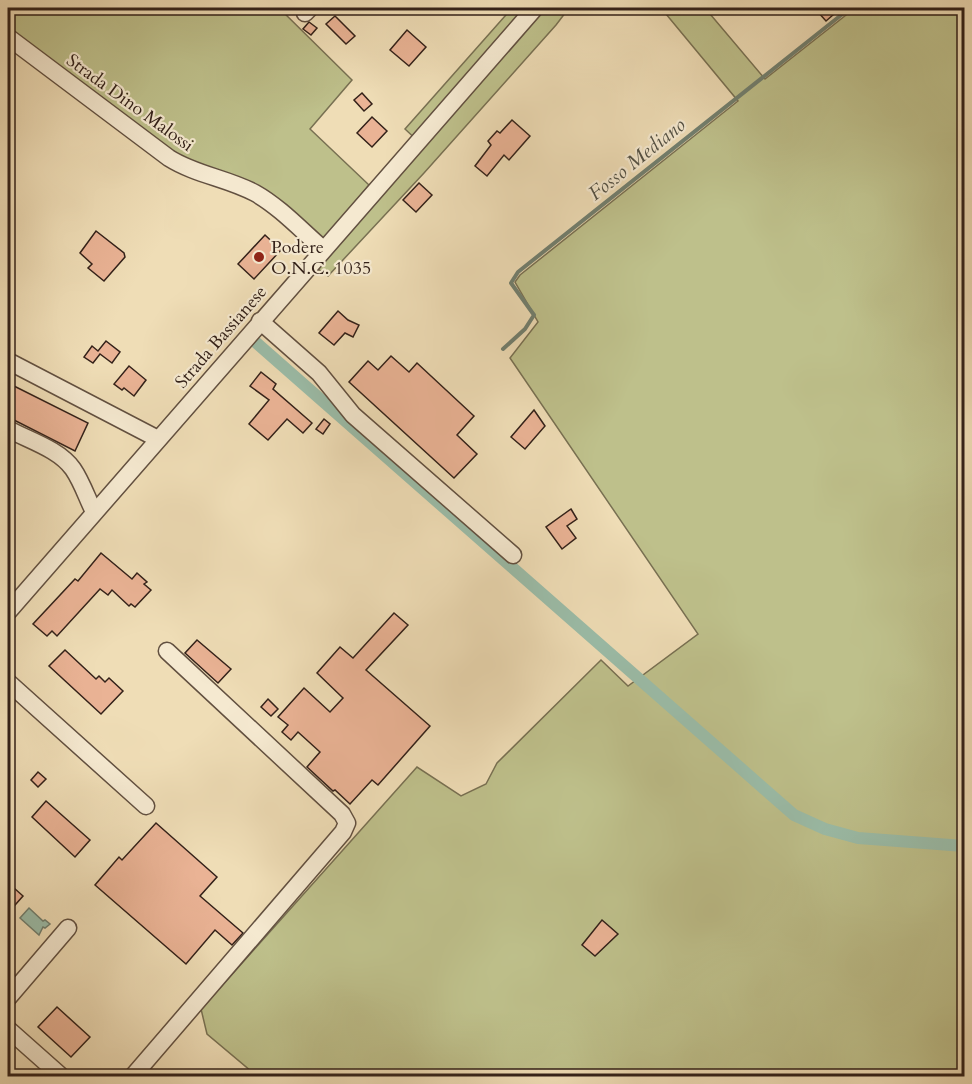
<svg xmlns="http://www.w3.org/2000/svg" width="972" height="1084" font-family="Cardo,serif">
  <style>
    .green { fill: #bec08b; stroke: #787052; stroke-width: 1.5 }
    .water { fill: #9bbda9; stroke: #717f6f; stroke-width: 1.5 }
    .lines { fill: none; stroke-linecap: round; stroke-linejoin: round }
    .stream { stroke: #717f6f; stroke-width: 4 }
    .canal { stroke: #9bbda9; stroke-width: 12 }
    .building { fill: #eab395; stroke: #332119; stroke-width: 1.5 }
    .minor-casing { stroke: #625040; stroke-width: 19 }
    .minor { stroke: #f5e9d0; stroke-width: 16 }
    .poi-dot { fill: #8f2418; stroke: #f5e9d0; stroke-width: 2 }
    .labels { text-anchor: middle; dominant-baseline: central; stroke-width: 4.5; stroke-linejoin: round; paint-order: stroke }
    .street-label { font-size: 18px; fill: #332119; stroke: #f5e9d0 }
    .poi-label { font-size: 18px; fill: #332119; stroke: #f5e9d0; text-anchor: start }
    .water-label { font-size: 20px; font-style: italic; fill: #525044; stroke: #f5e9d0 }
  </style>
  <rect width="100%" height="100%" fill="#efddb6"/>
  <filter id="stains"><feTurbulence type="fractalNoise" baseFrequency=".00333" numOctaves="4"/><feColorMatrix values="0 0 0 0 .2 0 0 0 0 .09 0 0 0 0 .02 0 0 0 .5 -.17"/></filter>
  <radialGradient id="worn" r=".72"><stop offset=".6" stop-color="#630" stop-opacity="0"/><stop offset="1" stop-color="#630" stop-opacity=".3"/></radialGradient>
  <!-- green -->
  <g class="green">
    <polygon points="8,8 279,8 352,80 310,129 369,185 323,241 255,187 189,169 8,35"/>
    <polygon points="512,8 569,8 556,25 424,173 328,276 314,266 421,144 405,129"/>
    <polygon points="661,8 705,8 765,79 855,8 964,8 964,1076 257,1076 207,1034 201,1009 417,767 461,796 486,784 497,763 601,660 628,686 698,634 510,358 538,322 515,282 520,275 738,101"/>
  </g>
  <!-- water -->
  <polygon class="water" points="29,908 43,921 45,920 50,924 45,928 43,927 39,935 20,918"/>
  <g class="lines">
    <!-- stream -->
    <polyline class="stream" points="503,349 525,329 534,315 511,283 518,272 850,8"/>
    <!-- canal -->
    <polyline class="canal" points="252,339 794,815 825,829 858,838 964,846"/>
  </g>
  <!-- building -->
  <g class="building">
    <polygon points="823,8 841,8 826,21 818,12"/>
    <polygon points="335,16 355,36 346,44 326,24"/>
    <polygon points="309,22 317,28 311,35 303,29"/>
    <polygon points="407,30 426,47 409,66 390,50"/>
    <polygon points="362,93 372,104 364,111 354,100"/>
    <polygon points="372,117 387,131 372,147 357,133"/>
    <polygon points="512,120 530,136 509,160 504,155 487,176 475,166 491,145 488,141 497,131 500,133"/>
    <polygon points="419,183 432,195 416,212 403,200"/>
    <polygon points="96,231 124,253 125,257 104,281 88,268 92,264 80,253"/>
    <polygon points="265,235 281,250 254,279 238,264"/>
    <polygon points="338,311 348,320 359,325 353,337 345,333 334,345 319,333"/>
    <polygon points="106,341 120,352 112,363 100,354 93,363 84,357 92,346 98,351"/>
    <polygon points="391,356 409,372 417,363 474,416 457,435 477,454 454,478 349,382 368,361 378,370"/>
    <polygon points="129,366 146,380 134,396 124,388 122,390 114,384"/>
    <polygon points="261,372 276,384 273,389 312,423 303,433 287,419 268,440 249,424 269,400 250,386"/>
    <polygon points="8,383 88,423 75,451 8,417"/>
    <polygon points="534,410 545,426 525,449 511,437"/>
    <polygon points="324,419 330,424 323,434 316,429"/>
    <polygon points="571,509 577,519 567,526 576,538 562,549 546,527"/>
    <polygon points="101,553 132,579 137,573 147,582 144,584 151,590 135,607 131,604 129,606 112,590 108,595 100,589 57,636 52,631 47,636 33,624 75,579 78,581"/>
    <polygon points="394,613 408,625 366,670 430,726 378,785 372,780 350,804 335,790 333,791 307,767 320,752 298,732 291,740 282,732 288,725 278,717 304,688 330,712 343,698 317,673 340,647 353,658"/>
    <polygon points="197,640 231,669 218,683 185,653"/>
    <polygon points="65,650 96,679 99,676 105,682 109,678 123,691 101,714 49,666"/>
    <polygon points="268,699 278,709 271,716 261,707"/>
    <polygon points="38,772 46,779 38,787 31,780"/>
    <polygon points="46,801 90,840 75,857 32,817"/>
    <polygon points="156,823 217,877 200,896 243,933 232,945 215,930 186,964 95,885 119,857 122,860"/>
    <polygon points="14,888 23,896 8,913 8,895"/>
    <polygon points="602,920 618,934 595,956 582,945"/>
    <polygon points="57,1007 90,1037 71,1057 38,1027"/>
  </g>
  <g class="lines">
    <!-- minor casing -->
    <g class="minor-casing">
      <g id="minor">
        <polyline points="305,13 310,8"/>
        <path d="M8 37 169 158C196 175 227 178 255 193 280 207 302 231 323 249"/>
        <polyline points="260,321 319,373 353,415 513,555"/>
        <polyline points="8,361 158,439"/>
        <path d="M8 429C28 440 59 449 73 469 82 482 87 498 94 512"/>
        <polyline points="8,612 535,8"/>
        <polyline points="8,682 146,806"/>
        <polyline points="8,998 68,928"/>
        <polyline points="8,1029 61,1076"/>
        <polyline points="133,1076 343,832 347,823 342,814 167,651"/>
      </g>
    </g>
    <!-- minor -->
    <use href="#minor" class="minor"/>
  </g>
  <!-- markers -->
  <circle class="poi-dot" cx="259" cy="257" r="6"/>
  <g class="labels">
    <!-- street labels -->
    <g class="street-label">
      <text transform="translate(130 103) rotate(36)">Strada Dino Malossi</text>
      <text transform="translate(221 337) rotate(-49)">Strada Bassianese</text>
    </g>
    <!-- poi labels -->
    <g class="poi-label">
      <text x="271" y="247">Podere<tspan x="271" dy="21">O.N.C. 1035</tspan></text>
    </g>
    <!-- water labels -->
    <g class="water-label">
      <text transform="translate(637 159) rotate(-39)">Fosso Mediano</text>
    </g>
  </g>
  <!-- margin -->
  <rect width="972" height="1084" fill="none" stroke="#efddb6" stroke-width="30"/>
  <rect x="9" y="9" width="954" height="1066" fill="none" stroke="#332119" stroke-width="3"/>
  <rect x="15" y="15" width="942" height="1054" fill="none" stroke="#332119" stroke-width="1.5"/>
  <rect width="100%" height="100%" filter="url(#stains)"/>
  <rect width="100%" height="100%" fill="url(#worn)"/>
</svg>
